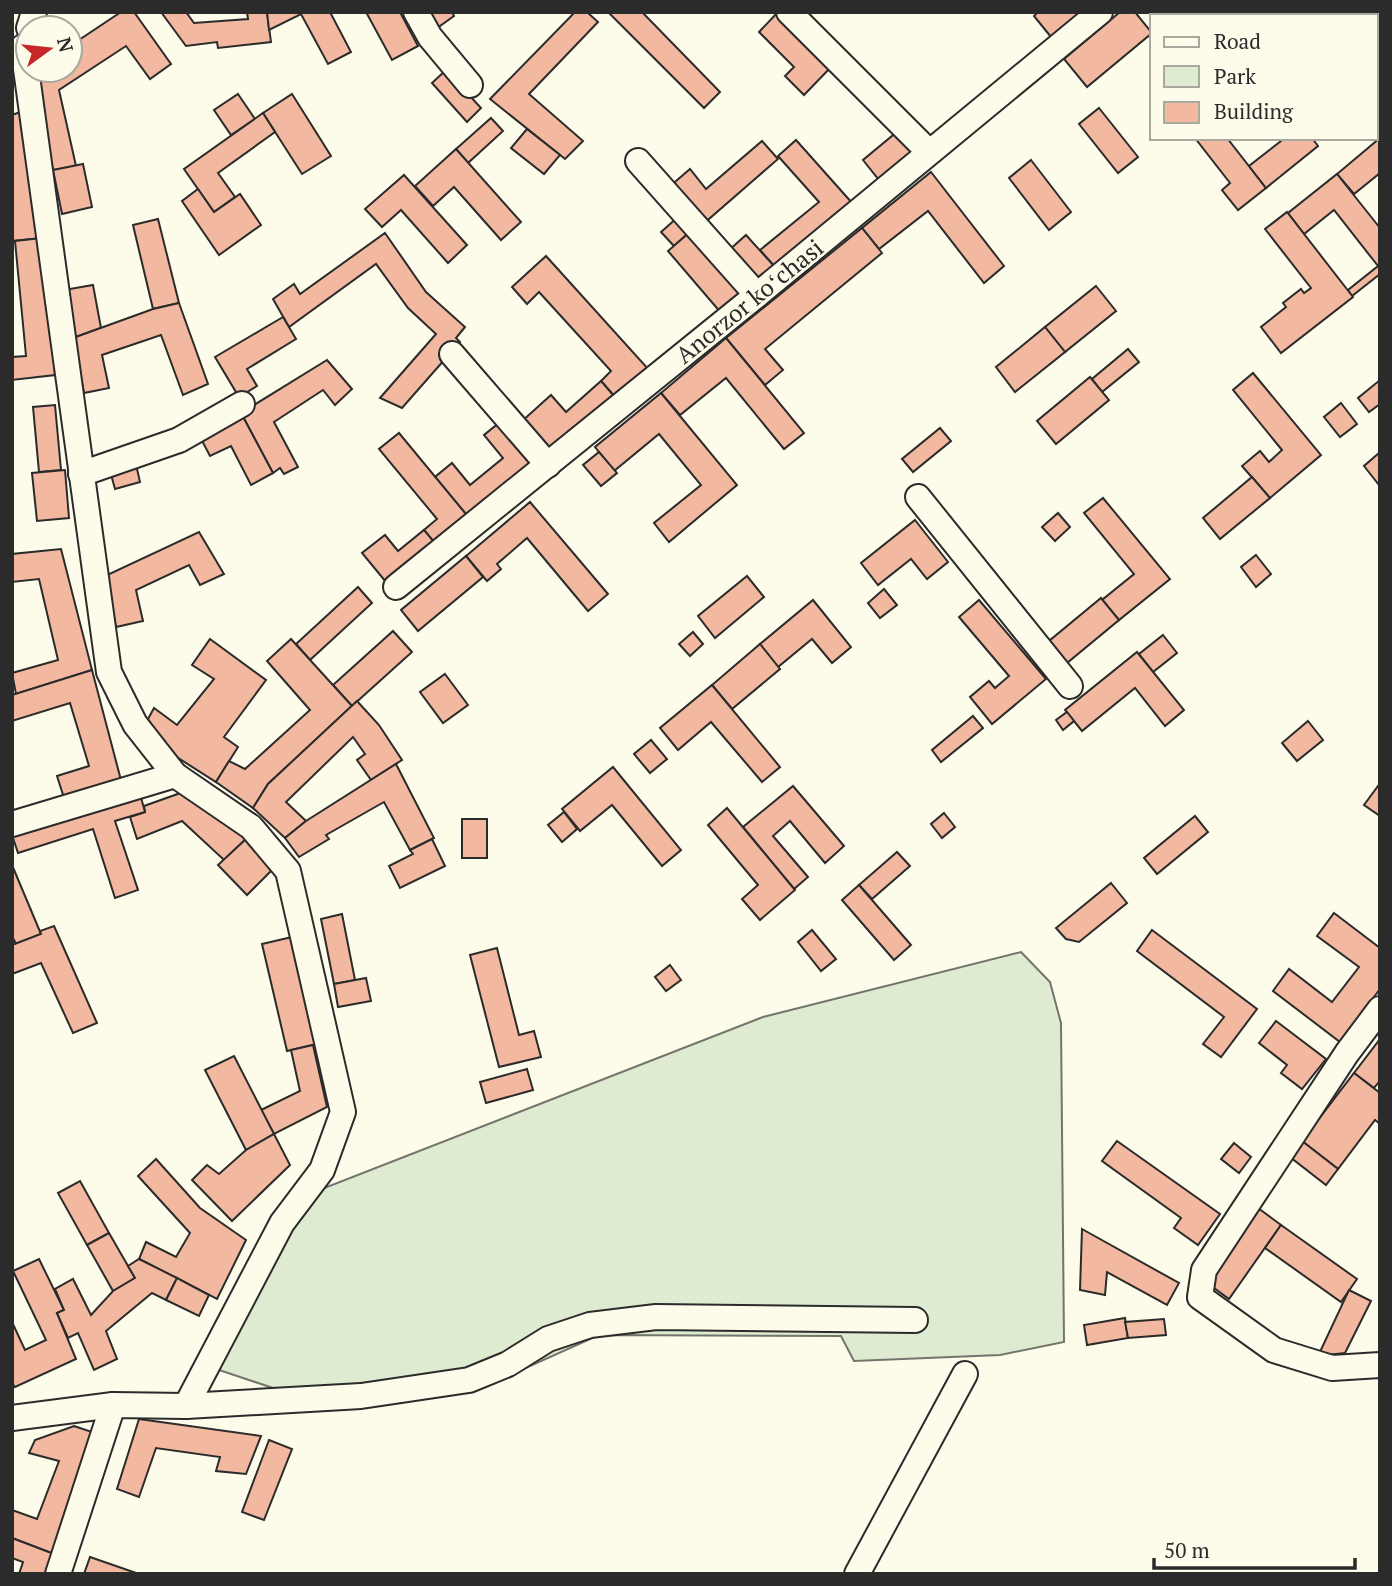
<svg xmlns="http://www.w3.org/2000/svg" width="1392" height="1586" font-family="'PT Serif',serif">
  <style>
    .green { fill: #deebd1; stroke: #74746e; stroke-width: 2 }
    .building { fill: #f2b8a0; stroke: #2b2b2b; stroke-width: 2 }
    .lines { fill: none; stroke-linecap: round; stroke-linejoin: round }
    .street-casing { stroke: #2b2b2b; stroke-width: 28 }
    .street { stroke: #fdfbea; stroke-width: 24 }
    .labels { text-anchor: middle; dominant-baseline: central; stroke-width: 5; stroke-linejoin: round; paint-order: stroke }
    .street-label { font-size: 24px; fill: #2b2b2b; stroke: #fdfbea }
  </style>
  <rect width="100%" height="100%" fill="#fdfbea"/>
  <!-- green -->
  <polygon class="green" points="1021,952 1050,982 1061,1023 1064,1342 1000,1355 854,1361 841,1336 599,1335 501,1379 271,1414 273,1388 207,1366 296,1199 763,1017"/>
  <!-- building -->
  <g class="building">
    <polygon points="121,12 134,12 171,64 150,79 126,46 59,90 76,166 53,170 31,71 70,70 70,46"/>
    <polygon points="161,12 186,12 194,23 248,19 247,12 267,12 271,42 218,48 217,42 186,46"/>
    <polygon points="267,12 330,12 351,52 328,64 301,14 269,30"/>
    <polygon points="366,12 400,12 418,46 392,60"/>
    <polygon points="423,12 452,12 454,16 433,31"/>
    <polygon points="575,12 587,12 598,22 529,94 583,141 565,159 490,99"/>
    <polygon points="608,12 642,12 720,92 704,108"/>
    <polygon points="778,12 833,65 804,95 785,76 794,67 759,32"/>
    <polygon points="1038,12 1082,12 1051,37 1034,16"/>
    <polygon points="1120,12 1135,12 1152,33 1087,87 1064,59"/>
    <polygon points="1252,12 1296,12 1299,16 1248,16"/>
    <polygon points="1347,12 1375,12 1380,19 1380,53 1376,49 1376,16 1350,16"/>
    <polygon points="446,70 481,108 467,122 432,83"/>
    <polygon points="238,94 255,119 231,135 214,110"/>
    <polygon points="292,94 331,156 302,174 263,113"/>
    <polygon points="1099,108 1138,157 1118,173 1079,124"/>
    <polygon points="20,112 42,238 12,241 12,115"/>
    <polygon points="263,113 275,132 218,173 235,197 214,212 184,169"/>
    <polygon points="491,118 503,131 468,163 456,149"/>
    <polygon points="527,129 560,155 544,174 511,148"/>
    <polygon points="898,131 914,151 879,180 863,160"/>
    <polygon points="1195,138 1227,138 1266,188 1238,210 1222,190 1230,183"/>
    <polygon points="1279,138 1312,138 1318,146 1266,188 1249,166 1281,141"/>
    <polygon points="1380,138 1380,173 1354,194 1337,174"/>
    <polygon points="796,140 853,204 776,268 760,250 819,202 778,156"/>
    <polygon points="762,141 778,159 702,225 669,187 690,169 706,189"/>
    <polygon points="456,149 521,222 501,240 454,187 433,206 415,186"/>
    <polygon points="1031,160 1071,212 1049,230 1009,178"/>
    <polygon points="83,164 92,207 62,214 53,170"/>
    <polygon points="931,172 1004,266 984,283 928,211 879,249 862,228"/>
    <polygon points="1337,174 1380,228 1380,274 1352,296 1348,290 1378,266 1334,210 1304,234 1288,213"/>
    <polygon points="404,175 467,245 448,263 401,210 382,227 365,209"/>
    <polygon points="198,189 214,212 240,194 261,225 219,255 182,201"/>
    <polygon points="1287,212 1353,297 1281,353 1261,327 1286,307 1283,303 1301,289 1304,293 1311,288 1265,229"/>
    <polygon points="678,217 691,231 674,246 661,232"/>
    <polygon points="158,219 179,303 153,309 133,225"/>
    <polygon points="862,228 882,253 765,349 783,370 765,385 726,338"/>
    <polygon points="691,231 749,291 722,314 668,251"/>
    <polygon points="385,233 426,292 465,327 456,338 460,342 402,408 380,398 436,334 408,308 376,264 289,327 273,299 294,284 300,294"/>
    <polygon points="746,235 774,266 756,282 728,251"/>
    <polygon points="42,238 55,375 12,380 12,357 26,356 15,241"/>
    <polygon points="546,256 650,371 614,396 601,381 611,371 539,292 527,304 512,287"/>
    <polygon points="93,285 101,328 73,338 64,290"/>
    <polygon points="1096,286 1116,311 1065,352 1045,327"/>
    <polygon points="179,303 208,384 183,395 161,335 102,355 109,388 84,393 73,338 153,309"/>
    <polygon points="283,317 296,339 247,369 257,386 239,397 215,357"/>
    <polygon points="1045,327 1065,352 1015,392 996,367"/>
    <polygon points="726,338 804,433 784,449 726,378 680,415 661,393"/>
    <polygon points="1128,349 1139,362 1102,392 1092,379"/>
    <polygon points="327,360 352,389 335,405 323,390 274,422 298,467 284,474 280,468 273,473 241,413"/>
    <polygon points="1253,373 1321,455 1270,498 1242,466 1260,451 1269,462 1282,450 1233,390"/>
    <polygon points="1090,377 1109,400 1056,444 1037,421"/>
    <polygon points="1380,380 1380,404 1369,412 1358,398"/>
    <polygon points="601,381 614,396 549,454 521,422 551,395 566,412"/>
    <polygon points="661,393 737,485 669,542 654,523 701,485 659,434 614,471 595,447"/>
    <polygon points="1341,403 1357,424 1340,437 1324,417"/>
    <polygon points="55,405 61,470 39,472 33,407"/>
    <polygon points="241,413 273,473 251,485 231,446 210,456 199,435"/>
    <polygon points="504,419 539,462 470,519 435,477 452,463 470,485 503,458 484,435"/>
    <polygon points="940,428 951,441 913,472 902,459"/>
    <polygon points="399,433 470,519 437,546 424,530 437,519 379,449"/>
    <polygon points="599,452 617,473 601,486 583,465"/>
    <polygon points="1379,453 1380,453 1379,485 1364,466"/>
    <polygon points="135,460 140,482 115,489 109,467"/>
    <polygon points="65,470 69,518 37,521 32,473"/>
    <polygon points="1252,477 1270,498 1220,539 1203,518"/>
    <polygon points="1103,498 1170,579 1119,620 1102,600 1134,574 1084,513"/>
    <polygon points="530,502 608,594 588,611 527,538 497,564 501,569 487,581 466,556"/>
    <polygon points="1058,513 1070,527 1055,541 1042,527"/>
    <polygon points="915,520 948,562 927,579 911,559 878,585 861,563"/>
    <polygon points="424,530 435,543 386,582 362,553 385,535 398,551"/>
    <polygon points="199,532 224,574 200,585 189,565 136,590 143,621 116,627 105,576"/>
    <polygon points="61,549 92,670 16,694 12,673 58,660 39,579 12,582 12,554"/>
    <polygon points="1256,555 1271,574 1256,587 1241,567"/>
    <polygon points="466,556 483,577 418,631 401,610"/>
    <polygon points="747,576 764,597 715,638 698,616"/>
    <polygon points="358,587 372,603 310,660 296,644"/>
    <polygon points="884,589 897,605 880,618 868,603"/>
    <polygon points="1101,598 1119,620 1067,663 1049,641"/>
    <polygon points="813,600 851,647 832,663 812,639 778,667 760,644"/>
    <polygon points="979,600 1046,679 992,724 970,697 989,681 995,688 1009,676 959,617"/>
    <polygon points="393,631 412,652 352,706 333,685"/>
    <polygon points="693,632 703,644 690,656 679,644"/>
    <polygon points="1163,635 1177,653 1153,672 1139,654"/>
    <polygon points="210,639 266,680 224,737 238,747 216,782 164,749 148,719 154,708 177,725 214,679 192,665"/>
    <polygon points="291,639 352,706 268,784 253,808 216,782 229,761 245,769 310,710 267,661"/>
    <polygon points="760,644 780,669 732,709 712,685"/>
    <polygon points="1137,652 1184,710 1165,726 1135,688 1082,731 1065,710"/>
    <polygon points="92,670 122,784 65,801 57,776 89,766 70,703 12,721 12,695"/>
    <polygon points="445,674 468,705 443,723 420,692"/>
    <polygon points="712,685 780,767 762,782 711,722 678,750 660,728"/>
    <polygon points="357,701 379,725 402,760 371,780 357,760 365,754 353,737 286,802 306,821 285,838 253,808 268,784"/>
    <polygon points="1067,712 1074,721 1063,730 1056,720"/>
    <polygon points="973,716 983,728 941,762 932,750"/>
    <polygon points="1308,721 1323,740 1297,761 1282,743"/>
    <polygon points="651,740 667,759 650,773 634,754"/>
    <polygon points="396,764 434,838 410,850 384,802 326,835 329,839 299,857 285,838 306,821"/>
    <polygon points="613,767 681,850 662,866 612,805 580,831 562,809"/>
    <polygon points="793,786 844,846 825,863 790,821 773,836 808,877 794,889 743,827"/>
    <polygon points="1378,786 1380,787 1380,816 1364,805"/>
    <polygon points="189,790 246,839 224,860 182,821 137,839 130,817 145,812 144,806"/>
    <polygon points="140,794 145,812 115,821 138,890 115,898 93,829 18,853 12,835"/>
    <polygon points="727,808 795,890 760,920 742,899 758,885 708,825"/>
    <polygon points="564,812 577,829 562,842 548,825"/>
    <polygon points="944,813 955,827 942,838 931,824"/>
    <polygon points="1195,816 1208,832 1157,874 1144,858"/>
    <rect x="462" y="819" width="25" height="39"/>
    <polygon points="246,839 274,868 247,895 218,865"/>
    <polygon points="432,839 445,866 400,888 389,866 413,854 410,850"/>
    <polygon points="897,852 910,866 872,899 859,885"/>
    <polygon points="12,865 41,934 16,944 12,936"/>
    <polygon points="1111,883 1127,903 1079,942 1066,939 1056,928"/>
    <polygon points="859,885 911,945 894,960 842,900"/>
    <polygon points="1334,913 1380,948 1380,989 1340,1042 1273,991 1289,969 1332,1002 1359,967 1317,936"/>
    <polygon points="342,914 355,980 334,984 321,919"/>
    <polygon points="54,926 97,1023 73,1033 41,963 12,974 12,945 41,934 40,931"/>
    <polygon points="812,930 836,959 821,971 798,942"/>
    <polygon points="1152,930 1257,1009 1221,1057 1203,1044 1224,1017 1137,951"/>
    <polygon points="292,937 317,1044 287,1051 262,944"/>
    <polygon points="497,948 519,1035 534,1031 541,1057 499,1067 470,955"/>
    <polygon points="670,965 681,980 666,991 655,977"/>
    <polygon points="366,978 371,1001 338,1007 334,984"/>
    <polygon points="1276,1021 1326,1059 1302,1089 1281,1073 1287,1065 1259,1043"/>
    <polygon points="1380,1039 1380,1081 1374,1088 1354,1073"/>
    <polygon points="313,1045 327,1107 274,1134 261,1110 300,1091 291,1050"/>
    <polygon points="234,1056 274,1134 246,1150 205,1070"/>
    <polygon points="527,1069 533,1090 486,1103 480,1082"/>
    <polygon points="1354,1073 1380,1093 1380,1124 1375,1120 1338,1169 1302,1141"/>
    <polygon points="274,1134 290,1165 232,1221 192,1180 207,1165 219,1174 246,1150"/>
    <polygon points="1117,1141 1220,1214 1198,1245 1174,1228 1181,1218 1102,1161"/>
    <polygon points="1302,1141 1338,1169 1326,1185 1290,1157"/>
    <polygon points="1234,1143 1251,1157 1239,1173 1221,1159"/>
    <polygon points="156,1159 200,1208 246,1240 217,1299 139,1259 146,1242 176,1257 190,1233 138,1176"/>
    <polygon points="80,1181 109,1233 87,1245 58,1193"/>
    <polygon points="1258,1208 1281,1225 1229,1299 1206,1282"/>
    <polygon points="1281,1225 1357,1279 1341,1302 1265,1248"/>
    <polygon points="1082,1229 1179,1283 1167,1305 1107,1272 1105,1295 1080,1290"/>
    <polygon points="109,1233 135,1278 113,1291 87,1245"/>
    <polygon points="39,1259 64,1310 57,1313 76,1359 15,1387 12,1383 12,1322 25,1350 46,1340 13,1271"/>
    <polygon points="139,1259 177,1278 166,1300 152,1293 106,1331 117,1359 94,1370 78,1333 68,1338 57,1313 64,1310 55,1289 73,1279 91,1315 113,1291 135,1278 128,1266"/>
    <polygon points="177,1278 209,1295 199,1316 166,1300"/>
    <polygon points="1349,1290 1371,1301 1345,1353 1318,1356"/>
    <polygon points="1125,1318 1128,1338 1087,1345 1084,1325"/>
    <polygon points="1164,1319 1166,1335 1128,1338 1125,1322"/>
    <polygon points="139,1419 261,1436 246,1474 216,1471 220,1457 156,1448 139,1497 117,1489"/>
    <polygon points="74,1426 98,1434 54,1554 12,1538 12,1510 37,1519 59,1461 29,1453 35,1440"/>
    <polygon points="269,1440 292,1449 264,1520 242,1512"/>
    <polygon points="12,1538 54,1554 46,1574 19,1574 23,1562 12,1558"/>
    <polygon points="90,1557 139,1574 84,1574"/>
  </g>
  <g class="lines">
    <!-- street casing -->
    <g class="street-casing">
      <g id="street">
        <polyline points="416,12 430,37 470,85"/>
        <polyline points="789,12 929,152"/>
        <polyline points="29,28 34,12"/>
        <polyline points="23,47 109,672 135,724 175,775 251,827 288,871 343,1112 322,1170 282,1223 186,1406"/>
        <polyline points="638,161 757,295"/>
        <polyline points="452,354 548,465"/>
        <polyline points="81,474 179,440 242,404"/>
        <polyline points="918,497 1070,686"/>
        <polyline points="396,587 757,295 1100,12"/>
        <polyline points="12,824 175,775"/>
        <polyline points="1380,1009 1347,1053 1204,1270 1200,1297 1274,1350 1332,1368 1380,1365"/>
        <polyline points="12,1418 113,1405 186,1406 361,1396 469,1380 508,1364 548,1339 590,1325 656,1317 915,1320"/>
        <polyline points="58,1574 113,1405"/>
        <polyline points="857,1574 965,1374"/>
      </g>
    </g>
    <!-- street -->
    <use href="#street" class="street"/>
  </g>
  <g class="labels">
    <!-- street labels -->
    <g class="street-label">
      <text transform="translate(749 301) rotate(-39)">Anorzor koʻchasi</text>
    </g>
  </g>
  <!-- border -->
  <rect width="1392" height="1586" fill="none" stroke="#2b2b2b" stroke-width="28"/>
  <!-- legend -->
  <rect x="1150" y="14" width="228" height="126" fill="#fdfbea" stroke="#a9a89e" stroke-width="2"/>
  <rect x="1164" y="37" width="35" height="10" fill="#fdfbea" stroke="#a9a89e" stroke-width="2"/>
  <text x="1214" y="49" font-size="21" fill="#2b2b2b">Road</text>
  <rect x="1164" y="66" width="35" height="21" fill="#deebd1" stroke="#a9a89e" stroke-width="2"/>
  <text x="1214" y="84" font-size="21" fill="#2b2b2b">Park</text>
  <rect x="1164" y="102" width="35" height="21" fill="#f2b8a0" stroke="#a9a89e" stroke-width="2"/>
  <text x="1214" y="119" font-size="21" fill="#2b2b2b">Building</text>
  <!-- north arrow -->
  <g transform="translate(49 49) rotate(75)"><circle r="33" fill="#fdfbea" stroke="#a9a89e" stroke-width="2"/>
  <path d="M0-5L12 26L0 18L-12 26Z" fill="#c62828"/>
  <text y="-10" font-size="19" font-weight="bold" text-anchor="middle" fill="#2b2b2b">N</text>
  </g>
  <!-- scale -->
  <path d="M1154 1558v10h201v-10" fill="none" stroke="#2b2b2b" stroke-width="3.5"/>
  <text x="1164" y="1558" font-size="21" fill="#2b2b2b" stroke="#fdfbea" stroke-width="5" paint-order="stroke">50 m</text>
</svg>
